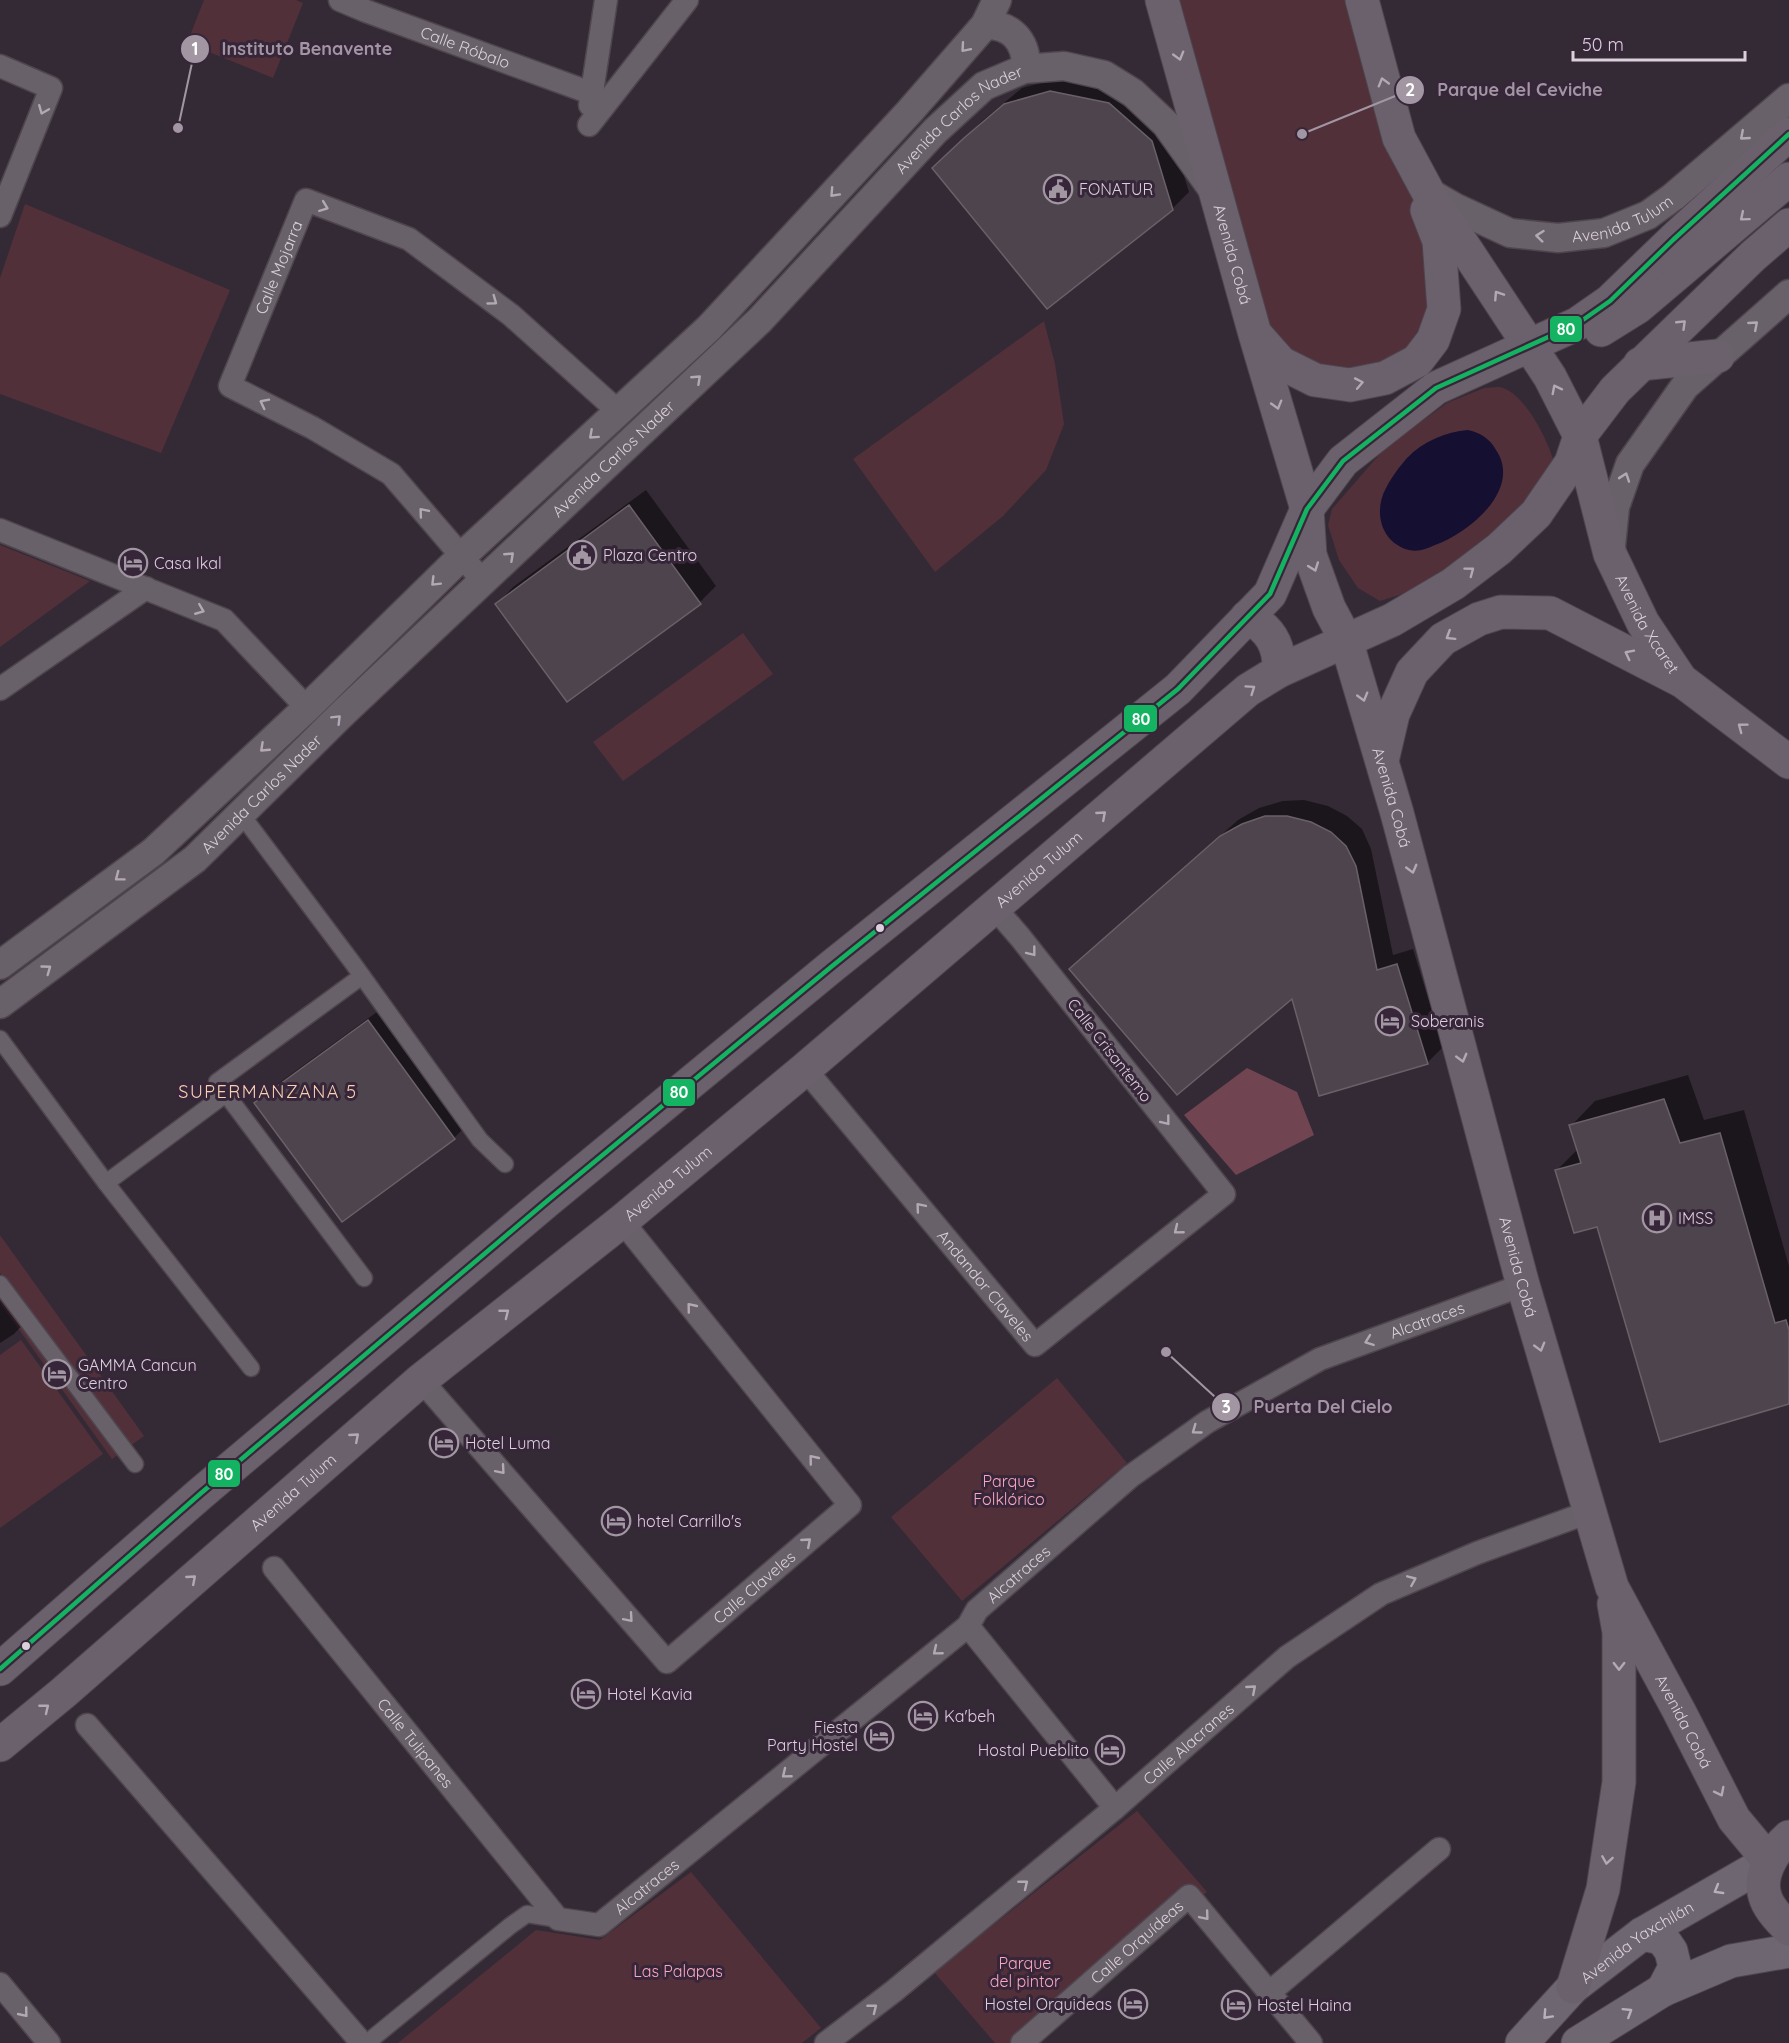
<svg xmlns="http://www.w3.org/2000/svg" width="1789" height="2043" font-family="Quicksand,sans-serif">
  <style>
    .green { fill: #51303a }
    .forest { fill: #714452 }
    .water { fill: #150f31 }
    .shadow { fill: #0007 }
    .building { fill: #4d444d; stroke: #6a6068; stroke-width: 1.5 }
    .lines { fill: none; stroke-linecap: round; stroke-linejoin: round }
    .pedestrian-casing { stroke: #4e454e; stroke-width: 19 }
    .minor-casing { stroke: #4e454e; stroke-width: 25 }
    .tertiary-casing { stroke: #4e454e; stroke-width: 31 }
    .secondary-casing { stroke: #4e454e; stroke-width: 35 }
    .primary-casing { stroke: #4e454e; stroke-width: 35 }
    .pedestrian { stroke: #686169; stroke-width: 16 }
    .minor { stroke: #686169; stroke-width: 22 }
    .tertiary { stroke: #686169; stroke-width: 28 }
    .secondary { stroke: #6e6670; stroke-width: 33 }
    .primary { stroke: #6a616c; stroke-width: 33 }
    .bus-1-casing { stroke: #372639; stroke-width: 9 }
    .bus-1 { stroke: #13b361; stroke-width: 4.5 }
    .oneway { stroke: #b3a9b4 }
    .oneway2 { stroke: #b3a9b5 }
    .oneway3 { stroke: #bab0bc }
    .bus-dot { fill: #dbd0dc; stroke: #372639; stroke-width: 2 }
    .labels { text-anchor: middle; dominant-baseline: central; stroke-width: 6; stroke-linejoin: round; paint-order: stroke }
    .street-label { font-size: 16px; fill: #dbd0dc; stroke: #372639 }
    .poi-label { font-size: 16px; fill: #dbd0dc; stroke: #372639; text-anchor: start }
    .park-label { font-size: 16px; fill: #faa8bf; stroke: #372639 }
    .neighbourhood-label { font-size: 18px; letter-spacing: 1.5px; fill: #f8d1b3; stroke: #372639 }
    .leader { fill: none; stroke: #a196a2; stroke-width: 2 }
    .callout-dot { fill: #a196a2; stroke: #372639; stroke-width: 2 }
    .mark-label { font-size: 18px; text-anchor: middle; font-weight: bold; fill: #fff }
    .callout-label { font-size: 18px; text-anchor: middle; font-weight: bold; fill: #a196a2; stroke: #372639; stroke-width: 6; stroke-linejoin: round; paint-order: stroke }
    .line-badge { stroke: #372639; stroke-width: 2 }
    .badge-label { font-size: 16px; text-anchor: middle; font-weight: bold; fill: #fff }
  </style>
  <rect width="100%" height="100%" fill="#342a35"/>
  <!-- green -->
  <g class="green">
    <polygon points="204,0 296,0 303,3 273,78 187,43"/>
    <polygon points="1173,0 1353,0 1432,268 1433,303 1422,333 1408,353 1371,373 1325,374 1294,359 1270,334"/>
    <polygon points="25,204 230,290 161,453 0,394 0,278"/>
    <polygon points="1044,321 1055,364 1064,424 1046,470 1003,516 935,572 853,459"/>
    <path d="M1484 388C1490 388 1498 386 1503 388 1525 395 1547 439 1553 459L1540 485 1515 516 1432 580 1405 593 1380 601 1358 588 1339 560 1328 525 1332 509 1386 447 1447 403Z"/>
    <polygon points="0,545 90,581 0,647"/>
    <polygon points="743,633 773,674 623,781 593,742"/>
    <polygon points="0,1235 144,1436 112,1459 0,1303"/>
    <polygon points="21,1340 103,1454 0,1528 0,1355"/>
    <polygon points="1057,1378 1127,1463 962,1601 891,1517"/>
    <polygon points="1137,1811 1207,1892 1030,2043 995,2043 934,1972"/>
    <polygon points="691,1872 821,2028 802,2043 398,2043 536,1930 600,1940"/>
  </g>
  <!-- forest -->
  <polygon class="forest" points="1247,1068 1297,1092 1314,1135 1236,1175 1184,1115"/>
  <!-- water -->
  <path class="water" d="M1468 430C1484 434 1491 440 1499 455 1518 493 1467 534 1435 545 1426 549 1419 552 1409 550 1381 543 1373 512 1386 488 1391 478 1400 466 1407 458 1423 441 1446 432 1468 430Z"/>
  <!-- shadow -->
  <g class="shadow">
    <polygon points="1067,76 1125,87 1168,125 1189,192 1172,209 934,169 982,121 1022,88"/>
    <polygon points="646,490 716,586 700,602 568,699 497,604 513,587"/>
    <polygon points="1304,800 1328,806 1347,816 1362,829 1371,849 1393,955 1413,949 1443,1047 1427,1063 1293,996 1071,969 1238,820 1259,808 1283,801"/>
    <polygon points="381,1009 466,1126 454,1138 342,1220 256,1103 268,1091"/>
    <polygon points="1688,1075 1704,1120 1744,1110 1789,1266 1789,1402 1598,1225 1557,1170 1578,1149 1571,1126 1595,1101"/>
    <polygon points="0,1273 30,1317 14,1334 0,1343"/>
  </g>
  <!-- building -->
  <g class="building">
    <polygon points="1050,91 1109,103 1152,141 1173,210 1047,309 932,168 964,138 1004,104"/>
    <polygon points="629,505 701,604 567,702 495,604"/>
    <polygon points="1265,816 1287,816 1311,822 1331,832 1346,846 1356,866 1377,970 1397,964 1428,1064 1319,1096 1292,999 1177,1095 1069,969 1220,836 1242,824"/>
    <polygon points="368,1020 455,1139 342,1222 254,1103"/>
    <polygon points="1664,1099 1680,1143 1720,1133 1775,1323 1786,1320 1789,1330 1789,1404 1660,1442 1597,1227 1574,1233 1555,1170 1581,1163 1569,1125"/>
  </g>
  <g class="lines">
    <!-- pedestrian casing -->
    <g class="pedestrian-casing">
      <g id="pedestrian">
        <polyline points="241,814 352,962 480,1140 505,1164"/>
        <polyline points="362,976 217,1082 364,1278"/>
        <polyline points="0,1039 106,1183 251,1368"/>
        <polyline points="106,1183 227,1093"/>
        <polyline points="0,1284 135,1464"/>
        <polyline points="371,2043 374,2037 510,1926 527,1914 558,1919"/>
      </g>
    </g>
    <!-- minor casing -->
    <g class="minor-casing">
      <g id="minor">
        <path id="s1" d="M340 0 366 11 591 93"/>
        <polyline points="0,66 51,88 0,216"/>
        <polyline points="590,105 606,0"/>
        <polyline points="589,125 687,0"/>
        <polyline points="0,530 224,620 307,708"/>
        <path id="s2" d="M483 581 391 474 313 428 230 386 306 200 409 239 511 315 619 412"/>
        <polyline points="0,689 146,588"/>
        <path id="s3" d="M805 1069 1035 1345 1224 1194 1020 937 994 907"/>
        <path id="s4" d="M421 1380 667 1662 850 1505 622 1221"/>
        <path id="s5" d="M274 1568 558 1919 599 1925 968 1626 977 1610 1131 1476 1207 1422 1320 1359 1523 1285"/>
        <polyline points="968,1626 1115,1808"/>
        <polyline points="87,1725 362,2043"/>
        <polyline points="0,1984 49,2043"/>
        <polyline points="1270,1992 1439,1849"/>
        <path id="s6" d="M826 2043 894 1991 1115 1808 1287 1657 1381 1594 1477 1553 1589 1512"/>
        <path id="s7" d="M1022 2043 1189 1896 1311 2043"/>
      </g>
    </g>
    <!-- tertiary casing -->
    <g class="tertiary-casing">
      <g id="tertiary">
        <path d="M985 25C1011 24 1026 41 1026 66L1024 69"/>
        <path id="s8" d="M1428 192 1454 207 1510 233 1558 238 1604 233 1648 215 1673 197 1789 98"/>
        <polyline points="1611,546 1615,507 1630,464 1685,386 1789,294"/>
        <polyline points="0,965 153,852 307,708 461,557 709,328 910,111 985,25 997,0"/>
        <path id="s9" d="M0 1004 195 859 344 712 760 320 935 131 984 86 1024 69 1064 66 1104 75 1133 93 1166 124 1211 187"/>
      </g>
    </g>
    <!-- secondary casing -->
    <g class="secondary-casing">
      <g id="secondary">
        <polyline points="1642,1934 1662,1938 1671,1951 1675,1967 1663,1990"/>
        <path id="s10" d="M1522 2043 1573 1987 1642 1934 1769 1861"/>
        <polyline points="1578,2043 1663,1990 1731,1961 1789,1951"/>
      </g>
    </g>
    <!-- primary casing -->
    <g class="primary-casing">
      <g id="primary">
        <path id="s11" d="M1162 0 1255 334 1307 509 1310 555 1329 608 1346 640 1397 813 1523 1285 1612 1587 1679 1711 1734 1819 1769 1861"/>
        <path id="s12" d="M1362 0 1399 138 1428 192 1550 377 1580 436 1610 554 1643 623 1681 680 1789 762"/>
        <polyline points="1601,330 1638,307 1789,179"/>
        <polyline points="1258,337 1281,363 1315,380 1350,385 1385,378 1417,361 1433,340 1444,309 1439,241 1427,210"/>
        <polyline points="1640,364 1718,356"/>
        <path d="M1247 617C1270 628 1280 646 1279 671"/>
        <polyline points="1382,761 1393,714 1412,672 1443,639 1479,619 1501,612 1550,613 1680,680"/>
        <polyline points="0,1669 200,1494 547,1201 831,967 1178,689 1270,594 1307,509 1343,461 1436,388 1577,324 1610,301 1673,240 1789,134"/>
        <path id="s13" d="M0 1745 63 1693 421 1380 622 1221 805 1069 1248 690 1279 671 1392 620 1453 584 1499 549 1536 514 1571 463 1580 436 1615 390 1753 256 1789 225"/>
        <path d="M1789 1837C1773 1851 1757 1877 1766 1899 1770 1910 1781 1921 1789 1929"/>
        <polyline points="1573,1987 1603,1889 1619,1782 1619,1632 1614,1604"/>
      </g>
    </g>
    <!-- pedestrian -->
    <use href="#pedestrian" class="pedestrian"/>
    <!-- minor -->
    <use href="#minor" class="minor"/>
    <!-- tertiary -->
    <use href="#tertiary" class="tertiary"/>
    <!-- secondary -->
    <use href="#secondary" class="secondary"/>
    <!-- primary -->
    <use href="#primary" class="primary"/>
    <!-- bus-1 casing -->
    <g class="bus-1-casing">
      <polyline id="bus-1" points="0,1669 200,1494 547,1201 831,967 1178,689 1270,594 1307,509 1343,461 1436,388 1577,324 1610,301 1673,240 1789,134"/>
    </g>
    <!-- bus-1 -->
    <use href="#bus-1" class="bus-1"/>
  </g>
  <!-- one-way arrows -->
  <defs><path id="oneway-chevron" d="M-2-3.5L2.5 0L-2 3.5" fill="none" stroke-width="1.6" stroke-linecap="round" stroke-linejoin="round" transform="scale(1.5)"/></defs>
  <g class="oneway">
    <use href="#oneway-chevron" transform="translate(965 48) rotate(131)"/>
    <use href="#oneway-chevron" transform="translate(43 110) rotate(112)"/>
    <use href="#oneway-chevron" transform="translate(1744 136) rotate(139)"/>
    <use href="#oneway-chevron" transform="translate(834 193) rotate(133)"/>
    <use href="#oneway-chevron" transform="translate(324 207) rotate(21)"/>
    <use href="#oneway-chevron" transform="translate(1540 236) rotate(-174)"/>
    <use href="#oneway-chevron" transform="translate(493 301) rotate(36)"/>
    <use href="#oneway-chevron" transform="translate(1754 325) rotate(-41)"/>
    <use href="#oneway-chevron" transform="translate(697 379) rotate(-43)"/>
    <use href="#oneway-chevron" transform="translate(264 403) rotate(-153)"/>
    <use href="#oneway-chevron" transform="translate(593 435) rotate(138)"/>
    <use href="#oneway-chevron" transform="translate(1625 477) rotate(-71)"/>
    <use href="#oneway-chevron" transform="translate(423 512) rotate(-130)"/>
    <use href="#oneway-chevron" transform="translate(510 556) rotate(-43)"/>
    <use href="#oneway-chevron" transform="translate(435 582) rotate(135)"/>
    <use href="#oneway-chevron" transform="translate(200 610) rotate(22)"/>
    <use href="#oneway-chevron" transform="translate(337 719) rotate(-45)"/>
    <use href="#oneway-chevron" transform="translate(264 748) rotate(137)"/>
    <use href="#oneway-chevron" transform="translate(119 877) rotate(143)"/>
    <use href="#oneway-chevron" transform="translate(1032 952) rotate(52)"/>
    <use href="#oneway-chevron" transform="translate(47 969) rotate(-36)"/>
    <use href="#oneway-chevron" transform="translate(1166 1121) rotate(52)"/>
    <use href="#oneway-chevron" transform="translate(920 1207) rotate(-130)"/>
    <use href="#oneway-chevron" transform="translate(1178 1230) rotate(141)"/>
    <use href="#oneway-chevron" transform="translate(691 1307) rotate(-129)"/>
    <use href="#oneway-chevron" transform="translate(1369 1341) rotate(160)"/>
    <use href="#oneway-chevron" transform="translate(1196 1430) rotate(144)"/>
    <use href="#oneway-chevron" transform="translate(813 1459) rotate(-129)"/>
    <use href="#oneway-chevron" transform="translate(501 1470) rotate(49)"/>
    <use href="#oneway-chevron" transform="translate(807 1542) rotate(-41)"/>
    <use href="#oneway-chevron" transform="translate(1412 1580) rotate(-23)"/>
    <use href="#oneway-chevron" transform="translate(629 1618) rotate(49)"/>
    <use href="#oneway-chevron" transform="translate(937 1651) rotate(141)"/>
    <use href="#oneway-chevron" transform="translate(1252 1689) rotate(-41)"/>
    <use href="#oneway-chevron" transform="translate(786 1774) rotate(141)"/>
    <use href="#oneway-chevron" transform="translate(1024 1884) rotate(-39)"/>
    <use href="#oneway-chevron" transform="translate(1205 1916) rotate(50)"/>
    <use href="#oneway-chevron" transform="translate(873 2008) rotate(-38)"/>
    <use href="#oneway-chevron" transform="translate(24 2013) rotate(51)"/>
  </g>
  <g class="oneway2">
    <use href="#oneway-chevron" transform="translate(1179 56) rotate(74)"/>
    <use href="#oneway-chevron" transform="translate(1383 82) rotate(-106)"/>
    <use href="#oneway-chevron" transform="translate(1744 217) rotate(140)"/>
    <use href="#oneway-chevron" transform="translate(1498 295) rotate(-123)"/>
    <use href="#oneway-chevron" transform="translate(1682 324) rotate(-44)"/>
    <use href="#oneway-chevron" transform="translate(1359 383) rotate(-11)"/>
    <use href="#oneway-chevron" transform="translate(1556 389) rotate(-117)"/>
    <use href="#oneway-chevron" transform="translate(1277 405) rotate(74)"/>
    <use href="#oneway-chevron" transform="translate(1314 567) rotate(70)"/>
    <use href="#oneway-chevron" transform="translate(1470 571) rotate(-37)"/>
    <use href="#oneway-chevron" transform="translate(1450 636) rotate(148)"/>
    <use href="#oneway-chevron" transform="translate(1629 654) rotate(-153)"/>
    <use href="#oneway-chevron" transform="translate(1251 689) rotate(-35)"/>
    <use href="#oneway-chevron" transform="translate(1363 697) rotate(74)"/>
    <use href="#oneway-chevron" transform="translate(1742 727) rotate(-143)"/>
    <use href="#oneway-chevron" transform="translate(1102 815) rotate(-41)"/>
    <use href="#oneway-chevron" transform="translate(1412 869) rotate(75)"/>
    <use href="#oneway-chevron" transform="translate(1462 1058) rotate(75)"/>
    <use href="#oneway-chevron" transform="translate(505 1313) rotate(-38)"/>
    <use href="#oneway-chevron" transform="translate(1540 1347) rotate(74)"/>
    <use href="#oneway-chevron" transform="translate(355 1437) rotate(-41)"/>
    <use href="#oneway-chevron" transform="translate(192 1579) rotate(-41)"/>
    <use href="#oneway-chevron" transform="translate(1619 1666) rotate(90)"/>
    <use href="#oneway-chevron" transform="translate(45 1708) rotate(-39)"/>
    <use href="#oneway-chevron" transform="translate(1720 1792) rotate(63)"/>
    <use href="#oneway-chevron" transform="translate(1607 1860) rotate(99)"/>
  </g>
  <g class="oneway3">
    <use href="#oneway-chevron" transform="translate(1718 1890) rotate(150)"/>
    <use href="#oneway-chevron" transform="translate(1628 2012) rotate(-32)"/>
    <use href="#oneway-chevron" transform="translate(1547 2015) rotate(133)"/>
  </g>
  <!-- icons -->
  <defs>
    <g id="civic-ring" transform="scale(1.5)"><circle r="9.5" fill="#372639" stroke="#a196a2" stroke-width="1.5"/><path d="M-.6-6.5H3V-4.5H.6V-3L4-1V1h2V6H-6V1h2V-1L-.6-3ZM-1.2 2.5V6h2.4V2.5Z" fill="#a196a2"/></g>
    <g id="hotel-ring" transform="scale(1.5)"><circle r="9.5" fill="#372639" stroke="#a196a2" stroke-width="1.5"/><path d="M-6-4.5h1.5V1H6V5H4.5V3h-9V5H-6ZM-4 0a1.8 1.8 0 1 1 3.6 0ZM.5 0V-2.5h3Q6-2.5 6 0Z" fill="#a196a2"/></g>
    <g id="hospital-ring" transform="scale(1.5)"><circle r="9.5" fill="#372639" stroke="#a196a2" stroke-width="1.5"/><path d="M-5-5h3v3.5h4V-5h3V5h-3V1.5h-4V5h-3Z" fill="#a196a2"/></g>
  </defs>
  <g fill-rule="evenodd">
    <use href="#civic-ring" x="1058" y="189"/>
    <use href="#civic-ring" x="582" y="555"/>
    <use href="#hotel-ring" x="133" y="563"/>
    <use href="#hotel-ring" x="1390" y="1021"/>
    <use href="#hospital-ring" x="1657" y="1218"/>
    <use href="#hotel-ring" x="57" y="1374"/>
    <use href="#hotel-ring" x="444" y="1443"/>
    <use href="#hotel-ring" x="616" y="1521"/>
    <use href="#hotel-ring" x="586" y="1694"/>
    <use href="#hotel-ring" x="923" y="1716"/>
    <use href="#hotel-ring" x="879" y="1736"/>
    <use href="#hotel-ring" x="1110" y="1750"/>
    <use href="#hotel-ring" x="1133" y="2004"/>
    <use href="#hotel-ring" x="1236" y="2005"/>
  </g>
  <!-- markers -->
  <g class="bus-dot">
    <circle cx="880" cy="928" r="5"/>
    <circle cx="26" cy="1646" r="5"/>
  </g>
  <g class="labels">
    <!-- street labels -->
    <g class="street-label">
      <text stroke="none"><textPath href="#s1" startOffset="134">Calle Róbalo</textPath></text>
      <text stroke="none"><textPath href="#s9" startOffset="1308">Avenida Carlos Nader</textPath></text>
      <text stroke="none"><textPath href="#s8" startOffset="208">Avenida Tulum</textPath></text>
      <text stroke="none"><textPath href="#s11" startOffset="264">Avenida Cobá</textPath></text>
      <text stroke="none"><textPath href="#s2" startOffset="453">Calle Mojarra</textPath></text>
      <text stroke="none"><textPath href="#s9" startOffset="822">Avenida Carlos Nader</textPath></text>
      <text stroke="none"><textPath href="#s12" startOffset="693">Avenida Xcaret</textPath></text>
      <text stroke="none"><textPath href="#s9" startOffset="336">Avenida Carlos Nader</textPath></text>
      <text stroke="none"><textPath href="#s11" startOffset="832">Avenida Cobá</textPath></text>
      <text stroke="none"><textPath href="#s13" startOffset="1359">Avenida Tulum</textPath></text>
      <text transform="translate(1110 1050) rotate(52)">Calle Crisantemo</text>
      <text stroke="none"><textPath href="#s13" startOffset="873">Avenida Tulum</textPath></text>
      <text stroke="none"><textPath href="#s11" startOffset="1318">Avenida Cobá</textPath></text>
      <text stroke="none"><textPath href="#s3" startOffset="282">Andandor Claveles</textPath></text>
      <text stroke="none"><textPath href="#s5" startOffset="1527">Alcatraces</textPath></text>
      <text stroke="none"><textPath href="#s13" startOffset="387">Avenida Tulum</textPath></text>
      <text stroke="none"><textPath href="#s5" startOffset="1041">Alcatraces</textPath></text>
      <text stroke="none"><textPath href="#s4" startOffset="489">Calle Claveles</textPath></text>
      <text stroke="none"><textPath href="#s11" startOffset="1804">Avenida Cobá</textPath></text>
      <text stroke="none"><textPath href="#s5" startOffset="225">Calle Tulipanes</textPath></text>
      <text stroke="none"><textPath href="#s6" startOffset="470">Calle Alacranes</textPath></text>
      <text stroke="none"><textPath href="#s5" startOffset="554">Alcatraces</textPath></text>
      <text stroke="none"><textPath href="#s7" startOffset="153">Calle Orquídeas</textPath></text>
      <text stroke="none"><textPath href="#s10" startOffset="154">Avenida Yaxchilán</textPath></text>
    </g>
    <!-- poi labels -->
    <g class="poi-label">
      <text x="1079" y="189">FONATUR</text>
      <text x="603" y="555">Plaza Centro</text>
      <text x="154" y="563">Casa Ikal</text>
      <text x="1411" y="1021">Soberanis</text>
      <text x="1678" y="1218">IMSS</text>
      <text x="78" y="1365">GAMMA Cancun<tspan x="78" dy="18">Centro</tspan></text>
      <text x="465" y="1443">Hotel Luma</text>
      <text x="637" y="1521">hotel Carrillo's</text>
      <text x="607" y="1694">Hotel Kavia</text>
      <text x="944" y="1716">Ka'beh</text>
      <text x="858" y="1727" text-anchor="end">Fiesta<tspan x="858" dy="18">Party Hostel</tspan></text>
      <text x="1089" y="1750" text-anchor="end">Hostal Pueblito</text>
      <text x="1112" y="2004" text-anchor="end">Hostel Orquideas</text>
      <text x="1257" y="2005">Hostel Haina</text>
    </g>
    <!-- park labels -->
    <g class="park-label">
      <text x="1009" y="1481">Parque<tspan x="1009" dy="18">Folklórico</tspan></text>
      <text x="1025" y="1963">Parque<tspan x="1025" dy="18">del pintor</tspan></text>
      <text x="678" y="1971">Las Palapas</text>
    </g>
    <!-- neighbourhood labels -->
    <g class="neighbourhood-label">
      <text x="268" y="1091">SUPERMANZANA 5</text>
    </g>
  </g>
  <!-- callouts -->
  <path class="leader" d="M178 128L195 49M1302 134L1410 90M1166 1352L1226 1407"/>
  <g class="callout-dot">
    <circle cx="178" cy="128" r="6"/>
    <circle cx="1302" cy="134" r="6"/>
    <circle cx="1166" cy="1352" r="6"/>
    <circle cx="195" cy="49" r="15"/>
    <circle cx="1410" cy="90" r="15"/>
    <circle cx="1226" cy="1407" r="15"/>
  </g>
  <g class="mark-label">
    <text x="195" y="55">1</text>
    <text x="1410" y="96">2</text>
    <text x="1226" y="1413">3</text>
  </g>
  <g class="callout-label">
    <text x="307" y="55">Instituto Benavente</text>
    <text x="1520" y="96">Parque del Ceviche</text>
    <text x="1323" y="1413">Puerta Del Cielo</text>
  </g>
  <g class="line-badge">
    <rect x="1549" y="315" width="34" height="28" rx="6" fill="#13b361"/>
    <rect x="1123" y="704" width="35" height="29" rx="6" fill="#13b361"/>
    <rect x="662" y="1078" width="34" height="29" rx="6" fill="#13b361"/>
    <rect x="207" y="1459" width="34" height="29" rx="6" fill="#13b361"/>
  </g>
  <g class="badge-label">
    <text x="1566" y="335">80</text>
    <text x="1141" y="725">80</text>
    <text x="679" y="1098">80</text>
    <text x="224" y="1480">80</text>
  </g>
  <!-- scale -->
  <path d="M1573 51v9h172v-9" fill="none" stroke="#dbd0dc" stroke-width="3"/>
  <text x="1582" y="51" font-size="18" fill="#dbd0dc" stroke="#372639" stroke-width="4.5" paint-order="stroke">50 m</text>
</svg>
